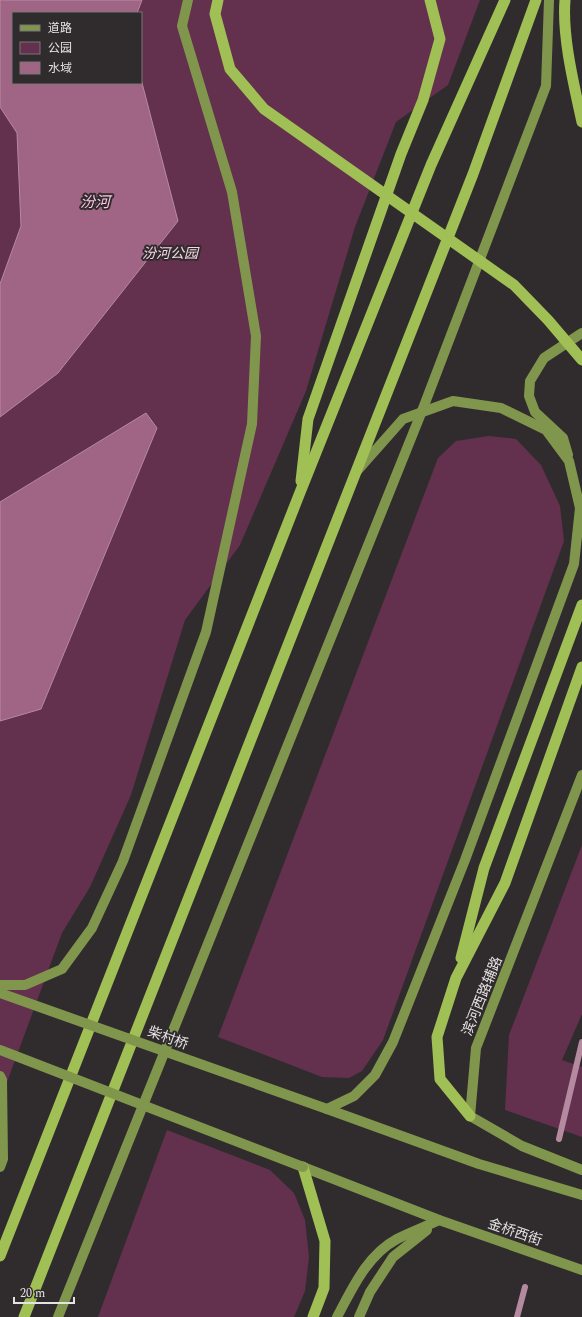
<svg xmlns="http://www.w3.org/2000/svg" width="582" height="1317" font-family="Spectral,'Noto Sans SC',serif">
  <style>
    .green { fill: #63304d; fill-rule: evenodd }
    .water { fill: #a06485; stroke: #b58aa1 }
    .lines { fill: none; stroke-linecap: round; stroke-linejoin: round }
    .stream { stroke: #b58aa1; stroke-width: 6 }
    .secondary { stroke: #80964d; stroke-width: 10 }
    .trunk { stroke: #a0c055; stroke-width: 11 }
    .secondary-bridge { stroke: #80964d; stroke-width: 10 }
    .trunk-bridge { stroke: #a0c055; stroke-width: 11 }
    .labels { text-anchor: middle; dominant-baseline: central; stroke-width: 4; stroke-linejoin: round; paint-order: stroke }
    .park-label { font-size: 14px; font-style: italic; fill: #f8d3e6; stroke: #302c2e }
    .street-label { font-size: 14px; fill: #e5e2e3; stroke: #302c2e }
    .water-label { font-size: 15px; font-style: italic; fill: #fcc6e2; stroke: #302c2e }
  </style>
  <rect width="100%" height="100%" fill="#302c2e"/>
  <!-- green -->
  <g class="green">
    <path d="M0 0H480L448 85 396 122 355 227 306 391 240 545 185 620 131 795 90 887 62 933 0 1101ZM13 13H141V83H13Z"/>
    <polygon points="489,436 516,439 541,465 560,506 564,541 383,1040 362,1071 349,1078 322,1077 218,1037 438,458 456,441"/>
    <polygon points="582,845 582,1014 562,1060 582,1067 582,1137 505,1110 509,1035"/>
    <polygon points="167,1130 270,1170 294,1193 305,1220 309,1257 305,1291 294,1317 98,1317"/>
  </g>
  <!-- water -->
  <g class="water">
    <polygon points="0,0 142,0 137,13 13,13 13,83 141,83 141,79 178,221 58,373 0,417 0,284 21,226 17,133 0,107"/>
    <polygon points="146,413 157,428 41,709 0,721 0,502"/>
  </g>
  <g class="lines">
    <!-- stream -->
    <g class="stream">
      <polyline points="559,1139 582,1042"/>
      <polyline points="517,1317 525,1287"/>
    </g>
    <!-- secondary -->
    <g class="secondary">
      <polyline points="568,455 563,438 535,412 529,396 530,381 544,358 582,333"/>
      <polyline points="582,775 476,1048 470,1116 522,1146 582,1170"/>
      <polyline points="0,985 25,985 62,969 92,928 123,861 206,632 252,424 256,336 232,192 182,26 188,0"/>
      <polyline points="0,1076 2,1080 3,1159 0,1167"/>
      <polyline points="327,1109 354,1096 375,1075 393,1042 465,860 574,564 580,508 569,461 546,430 501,408 453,401 403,419 357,471"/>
      <polyline points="327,1109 479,1164 582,1195"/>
      <polyline points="303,1167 439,1220 582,1270"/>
      <polyline points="58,1317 422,411 546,86 549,0"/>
      <path d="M337 1317C352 1289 367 1255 397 1239 410 1232 425 1227 439 1220"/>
      <polyline points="359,1317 370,1292 393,1257 427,1230"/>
    </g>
    <!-- trunk -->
    <g class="trunk">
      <path d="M565 0C562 37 574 85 582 122"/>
      <polyline points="301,481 308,419 401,154 423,100 440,39 430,0"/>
      <polyline points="461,958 484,868 582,605"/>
      <polyline points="470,1116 440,1079 437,1037 456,978 505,883 582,667"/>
      <polyline points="303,1167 325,1241 324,1288 313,1317"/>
      <polyline points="0,1256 299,495 431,165 505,0"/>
      <polyline points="24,1317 473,174 536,0"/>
    </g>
    <!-- secondary-bridge -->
    <g class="secondary-bridge">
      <polyline points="0,993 327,1109"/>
      <polyline points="0,1050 303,1167"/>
    </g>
    <!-- trunk-bridge -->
    <polyline class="trunk-bridge" points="218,0 215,14 230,69 264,109 514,285 548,320 582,360"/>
  </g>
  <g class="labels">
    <!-- park labels -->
    <g class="park-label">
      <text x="170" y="253">汾河公园</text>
    </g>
    <!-- street labels -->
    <g class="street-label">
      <text transform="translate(482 996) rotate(-68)">滨河西路辅路</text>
      <text transform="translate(168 1038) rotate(20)">柴村桥</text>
      <text transform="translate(515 1232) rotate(19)">金桥西街</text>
    </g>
    <!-- water labels -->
    <g class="water-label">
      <text x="95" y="202">汾河</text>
    </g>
  </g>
  <!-- legend -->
  <rect x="12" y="12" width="130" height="72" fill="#302c2e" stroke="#787576"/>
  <rect x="20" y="25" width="20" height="6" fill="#80964d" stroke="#787576"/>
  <text x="48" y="32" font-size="12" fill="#e5e2e3">道路</text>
  <rect x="20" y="42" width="20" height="12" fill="#63304d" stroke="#787576"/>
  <text x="48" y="52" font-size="12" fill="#e5e2e3">公园</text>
  <rect x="20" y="62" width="20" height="12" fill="#a06485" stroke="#787576"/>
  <text x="48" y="72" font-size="12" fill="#e5e2e3">水域</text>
  <!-- scale -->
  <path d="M14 1297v6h60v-6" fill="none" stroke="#e5e2e3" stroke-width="2"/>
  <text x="20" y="1297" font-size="12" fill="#e5e2e3" stroke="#302c2e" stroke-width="3" paint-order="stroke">20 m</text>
</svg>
